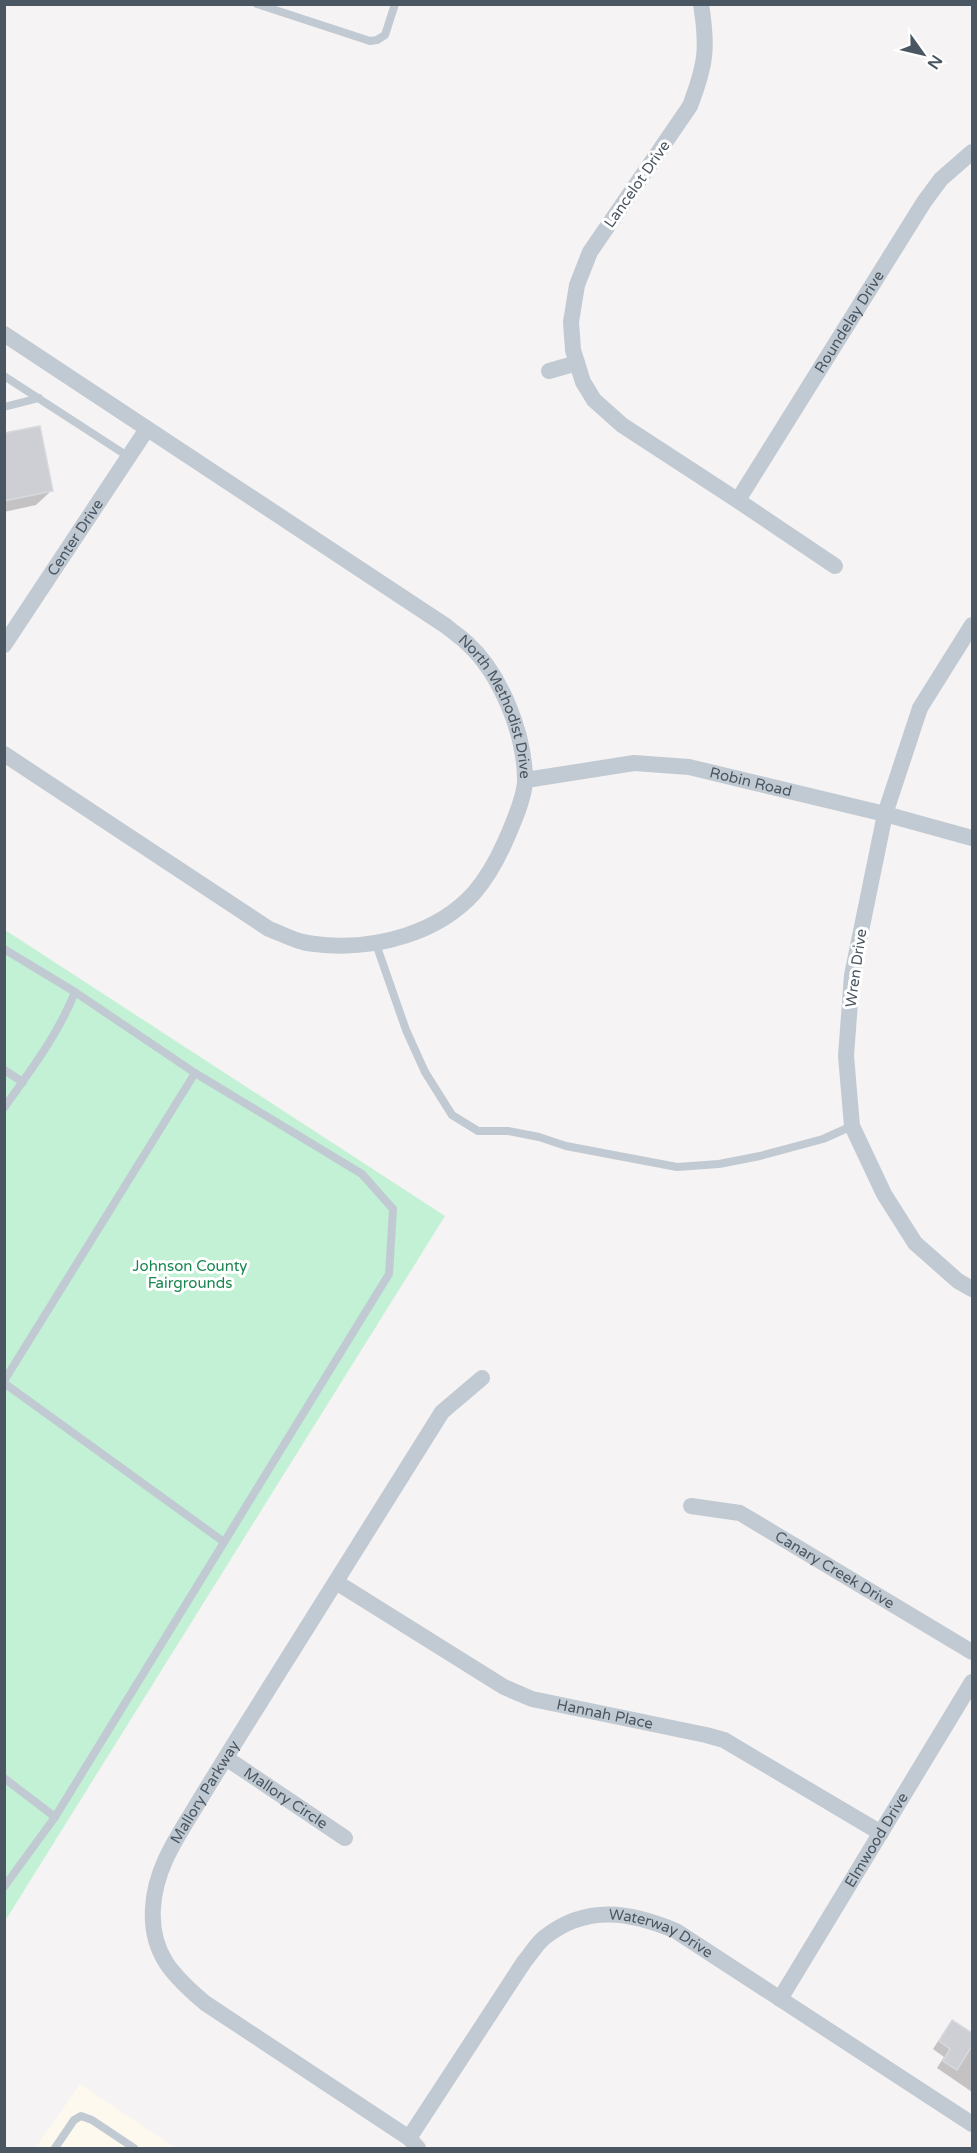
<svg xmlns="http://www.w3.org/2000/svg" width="977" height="2153" font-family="'Varela Round',sans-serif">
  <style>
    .commercial { fill: #fdf9ef }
    .green { fill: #c3f1d5 }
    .shadow { fill: #0003 }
    .building { fill: #cdcfd5; stroke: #d7d9de; stroke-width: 1.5 }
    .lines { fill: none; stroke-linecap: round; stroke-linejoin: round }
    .lane { stroke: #c1cad2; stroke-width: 8 }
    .street { stroke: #c1cad2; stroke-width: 16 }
    .labels { text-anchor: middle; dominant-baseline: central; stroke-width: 6; stroke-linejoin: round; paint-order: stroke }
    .street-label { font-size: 15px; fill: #4a5661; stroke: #fff }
    .park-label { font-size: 15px; fill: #17864f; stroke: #fff }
  </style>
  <rect width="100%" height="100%" fill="#f5f3f3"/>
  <!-- commercial -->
  <polygon class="commercial" points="80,2084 176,2148 177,2148 35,2148"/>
  <!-- green -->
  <polygon class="green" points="5,930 445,1216 5,1921"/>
  <!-- shadow -->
  <g class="shadow">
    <polygon points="4,434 51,491 36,505 4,512"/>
    <polygon points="953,2022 972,2035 972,2092 937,2068 944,2057 933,2049 946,2029"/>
  </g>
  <!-- building -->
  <g class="building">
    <polygon points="40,426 53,491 4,501 4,433"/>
    <polygon points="952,2020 972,2033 972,2046 957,2070 943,2061 950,2049 939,2041"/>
  </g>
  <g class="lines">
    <!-- lane -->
    <g class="lane">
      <polyline points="257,4 370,41 377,40 385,35 395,4"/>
      <polyline points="4,376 129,457"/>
      <polyline points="4,407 39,398"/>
      <polyline points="376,944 406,1030 425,1072 452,1115 478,1131 508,1131 539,1137 566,1146 677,1167 719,1164 760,1156 823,1139 852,1126"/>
      <polyline points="4,949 75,992 195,1073 362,1174 393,1209 389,1274 55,1817 4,1887"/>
      <polyline points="4,1070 23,1082"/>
      <path d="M4 1108C30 1071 58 1035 75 992"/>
      <polyline points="4,1381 195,1073"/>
      <polyline points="4,1383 224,1542"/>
      <polyline points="4,1778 55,1817"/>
      <polyline points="55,2148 74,2120 81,2116 92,2120 134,2148"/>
    </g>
    <!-- street -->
    <g class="street">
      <path d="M701 4C708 48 706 64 690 106L590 252 577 285 571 322 573 350 583 382 594 400 622 425 734 498 835 566"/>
      <path id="s1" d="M4 334 446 626C453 632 461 637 467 643 501 674 524 733 525 778 526 795 512 826 505 842 497 860 487 878 474 893 438 933 378 949 325 945 318 944 310 944 303 942 291 939 280 933 269 929L4 754"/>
      <polyline points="549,371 577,363"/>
      <path id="s2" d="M738 500 924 202 941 179 972 152"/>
      <polyline points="972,625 920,708 885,814 852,975 846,1056 852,1126 884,1194 915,1243 958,1281 972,1289"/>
      <path id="s3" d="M4 645 147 429"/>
      <path id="s4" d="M526 780 634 763 689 767 885 814 972 838"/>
      <path id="s5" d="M691 1506 740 1513 972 1652"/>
      <path id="s6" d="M336 1582 504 1687 532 1699 706 1735 724 1740 881 1833"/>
      <path id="s7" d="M226 1758 345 1838"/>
      <path id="s8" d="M780 1999 972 1682"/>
      <path id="s9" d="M409 2138 524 1962C531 1954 537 1943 545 1937 587 1904 631 1912 676 1931L972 2124"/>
      <path id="s10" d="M418 2148 409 2138 205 2003C173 1976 150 1953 153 1908 155 1867 179 1835 199 1801 218 1770 237 1739 256 1709 318 1610 380 1511 442 1412L482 1378"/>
    </g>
  </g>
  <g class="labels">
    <!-- street labels -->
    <g class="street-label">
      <text transform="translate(637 184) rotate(-55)">Lancelot Drive</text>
      <text stroke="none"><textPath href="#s2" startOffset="210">Roundelay Drive</textPath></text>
      <text stroke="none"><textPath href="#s3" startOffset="129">Center Drive</textPath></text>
      <text stroke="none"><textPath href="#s1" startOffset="628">North Methodist Drive</textPath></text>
      <text stroke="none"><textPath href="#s4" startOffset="228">Robin Road</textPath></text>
      <text transform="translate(856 968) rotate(-82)">Wren Drive</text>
      <text stroke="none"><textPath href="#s5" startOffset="160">Canary Creek Drive</textPath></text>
      <text stroke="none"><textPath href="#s6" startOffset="303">Hannah Place</textPath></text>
      <text stroke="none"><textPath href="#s10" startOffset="500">Mallory Parkway</textPath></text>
      <text stroke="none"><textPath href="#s7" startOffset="72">Mallory Circle</textPath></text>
      <text stroke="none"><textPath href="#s8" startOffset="186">Elmwood Drive</textPath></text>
      <text stroke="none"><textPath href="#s9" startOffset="368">Waterway Drive</textPath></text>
    </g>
    <!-- park labels -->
    <g class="park-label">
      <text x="190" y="1266">Johnson County<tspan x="190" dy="17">Fairgrounds</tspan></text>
    </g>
  </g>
  <!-- border -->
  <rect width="977" height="2153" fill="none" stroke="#4a5661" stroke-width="12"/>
  <!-- north arrow -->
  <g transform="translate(923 54) rotate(124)" stroke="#ffffff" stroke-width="4.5" paint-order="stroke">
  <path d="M0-4.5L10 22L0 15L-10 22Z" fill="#4a5661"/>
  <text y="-9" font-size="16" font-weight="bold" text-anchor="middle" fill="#4a5661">N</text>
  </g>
</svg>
